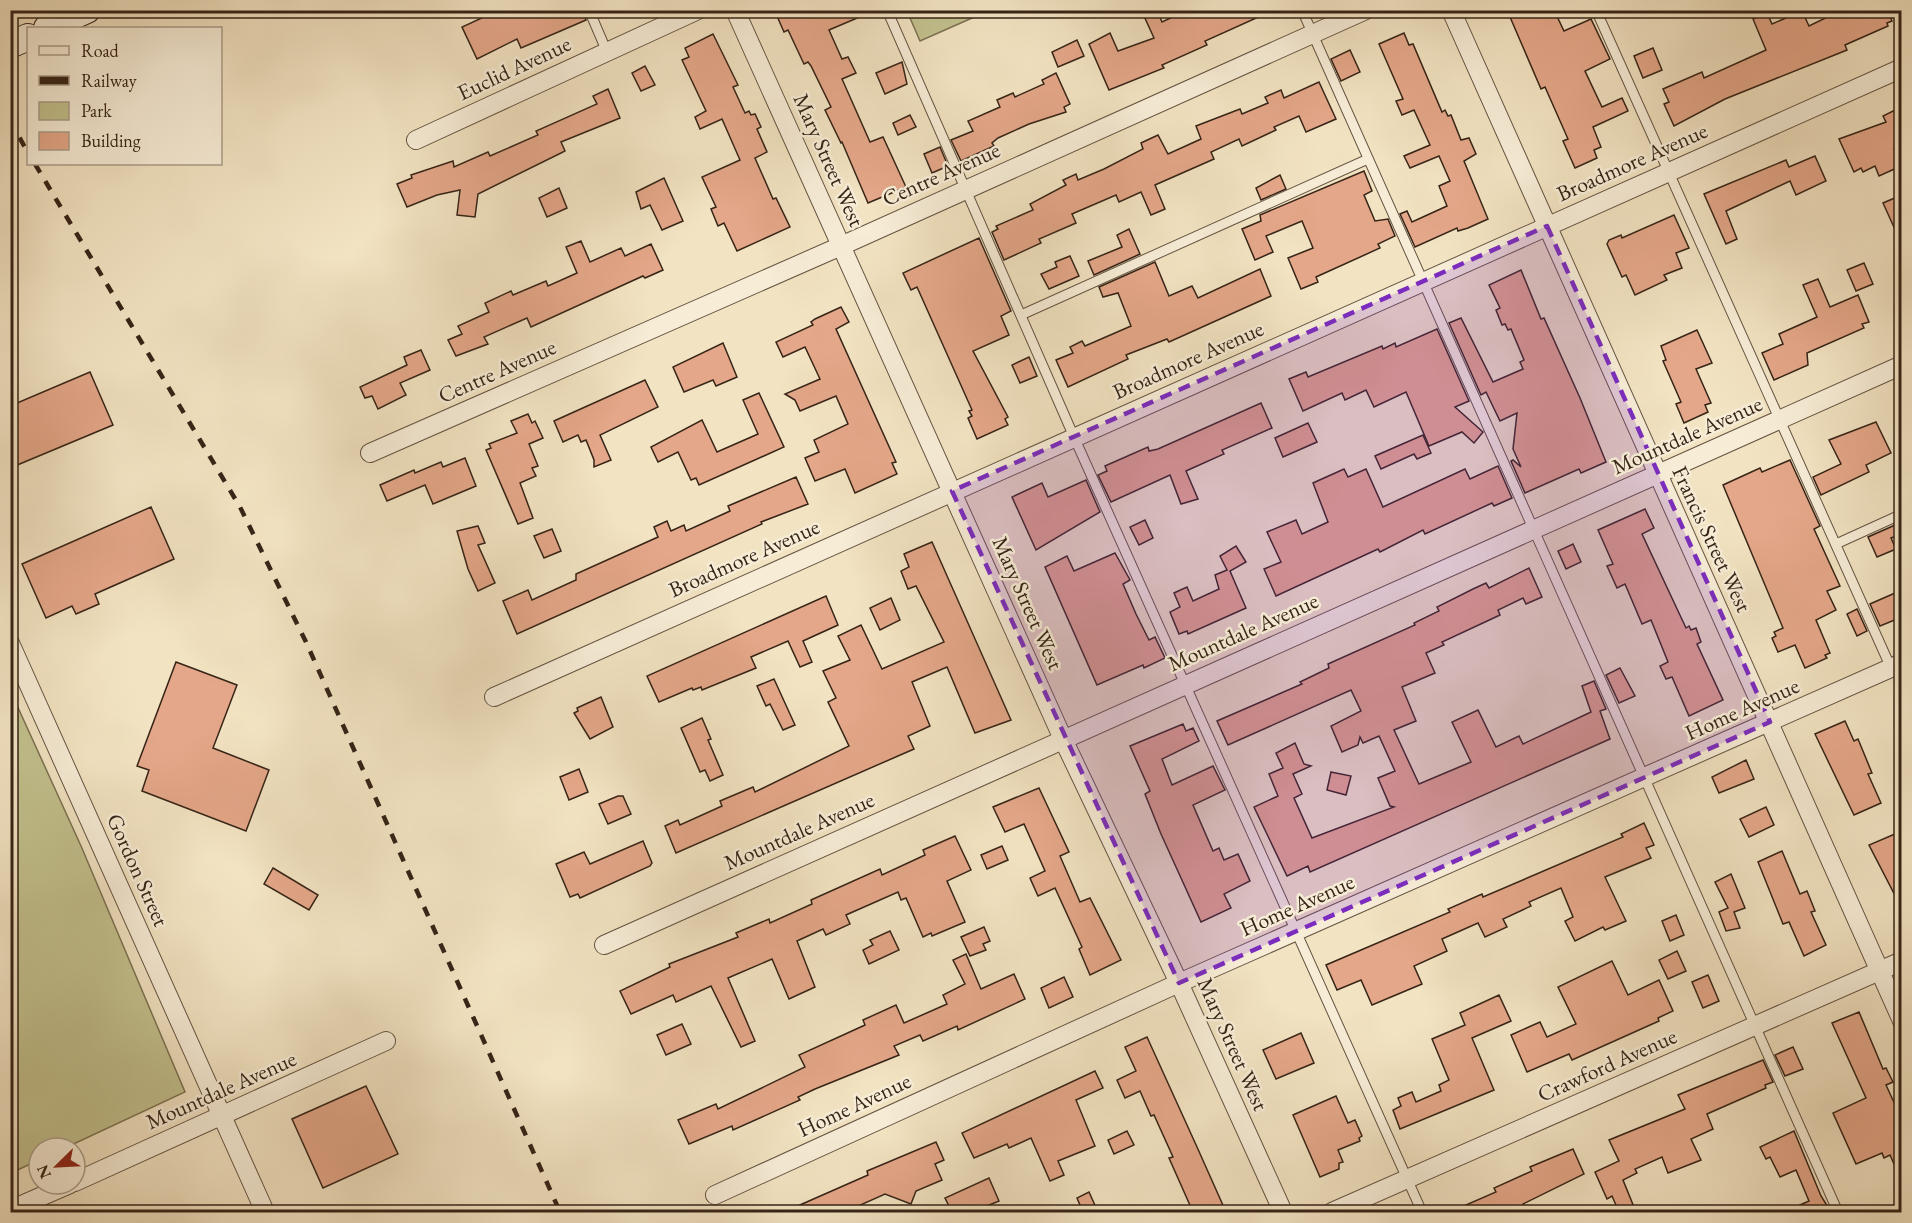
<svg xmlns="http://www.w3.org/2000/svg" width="1912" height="1223" font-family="'EB Garamond',serif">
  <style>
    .green { fill: #c2c18e; stroke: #7c7252; stroke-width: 1.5 }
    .building { fill: #e4a789; stroke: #362417; stroke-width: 1.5 }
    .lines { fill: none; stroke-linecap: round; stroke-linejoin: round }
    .lane-casing { stroke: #655442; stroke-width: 11 }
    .street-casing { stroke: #655442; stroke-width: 20 }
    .secondary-casing { stroke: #362417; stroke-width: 28 }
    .lane { stroke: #f7edd7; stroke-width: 9 }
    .street { stroke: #f7edd7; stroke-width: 18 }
    .secondary { stroke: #f7edd7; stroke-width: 26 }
    .rail { stroke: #362417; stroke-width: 4.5; stroke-dasharray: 10 10; stroke-linecap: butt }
    .marked { fill: #7b2cbf; fill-opacity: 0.2; stroke: #7b2cbf; stroke-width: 4.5; stroke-dasharray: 12 8; stroke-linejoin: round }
    .labels { text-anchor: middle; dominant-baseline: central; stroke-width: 5; stroke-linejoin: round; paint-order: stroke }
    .street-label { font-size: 22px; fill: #362417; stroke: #f7edd7 }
  </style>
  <rect width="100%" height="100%" fill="#f2e3c2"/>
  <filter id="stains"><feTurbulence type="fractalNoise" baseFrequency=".00333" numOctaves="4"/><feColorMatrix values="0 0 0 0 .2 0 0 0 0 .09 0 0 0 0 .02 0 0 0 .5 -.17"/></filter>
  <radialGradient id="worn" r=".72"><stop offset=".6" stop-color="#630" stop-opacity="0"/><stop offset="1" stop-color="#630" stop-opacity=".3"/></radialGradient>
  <!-- green -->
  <g class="green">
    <polygon points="907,11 988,11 920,41"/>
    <polygon points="10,690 81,846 185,1092 65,1148 39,1148 39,1160 11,1173"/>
  </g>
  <!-- building -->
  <g class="building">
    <polygon points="499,10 524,10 527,17 543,10 582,10 586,20 521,48 517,39 477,59 462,27"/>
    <polygon points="790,10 876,10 829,30 842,59 848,57 856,73 842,79 870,142 883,137 906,187 868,203 842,142 841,143 825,110 831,107 811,66 808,62 804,64 788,30 784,32 777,16"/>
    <polygon points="1157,10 1162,22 1188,10 1274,10 1205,41 1207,45 1162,65 1164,68 1109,90 1089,44 1110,33 1118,51 1154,38 1144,16"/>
    <polygon points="1507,10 1554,10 1564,31 1591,19 1610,59 1585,71 1602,107 1622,98 1628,111 1593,127 1601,147 1594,150 1597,158 1575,168 1563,141 1568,139 1545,87 1541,89"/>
    <polygon points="1842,10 1887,10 1892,21 1887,23 1888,26 1845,45 1847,50 1725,99 1674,126 1664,104 1669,102 1663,89 1702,72 1704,78 1766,50 1753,19 1767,13 1772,24 1802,11 1809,26"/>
    <polygon points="1404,33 1409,45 1413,44 1442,112 1445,110 1448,116 1451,115 1461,140 1469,138 1476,154 1464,161 1488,219 1468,228 1458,231 1457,228 1415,247 1400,214 1407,211 1412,222 1447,206 1439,186 1450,181 1439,156 1410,168 1404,156 1430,145 1414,110 1402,115 1396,101 1403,99 1379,44"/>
    <polygon points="713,34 738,85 733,87 745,113 749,111 751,115 755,114 761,127 757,129 767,152 755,158 773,199 776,198 790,227 737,251 724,223 718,226 711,209 716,207 702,177 740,160 722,119 700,129 695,117 706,111 682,60 689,57 685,48"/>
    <polygon points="1077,40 1084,56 1058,67 1052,52"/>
    <polygon points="1653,48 1662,70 1643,78 1634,56"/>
    <polygon points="1350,50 1360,72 1341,81 1331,59"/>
    <polygon points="902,62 907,84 885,94 876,73"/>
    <polygon points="645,66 655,85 641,91 632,73"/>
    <polygon points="1056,73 1070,104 1064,107 1066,112 1029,124 998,138 992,143 994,146 961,161 951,140 973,131 968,121 1000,107 997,100 1013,93 1015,97 1044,84 1042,80"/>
    <polygon points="1319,82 1336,119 1306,132 1299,116 1274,127 1276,130 1242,146 1239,139 1211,152 1214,159 1155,185 1165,209 1151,215 1141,192 1119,202 1116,195 1072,214 1076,223 1039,239 1041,243 1004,260 992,232 998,229 996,226 1033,210 1030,204 1066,185 1063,180 1076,174 1078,180 1104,169 1143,149 1141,143 1158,135 1168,154 1201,139 1196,126 1240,109 1242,114 1268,103 1265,97 1281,90 1284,98"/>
    <polygon points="608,89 620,118 561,142 565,151 561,153 478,194 475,217 457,215 460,190 437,195 407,207 397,184 412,178 411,175 453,161 454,167 488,152 490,156 538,135 536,131 597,104 593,96"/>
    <polygon points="1897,109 1902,120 1902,146 1894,149 1901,166 1879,176 1875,166 1863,172 1861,168 1854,172 1839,139 1886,122 1883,116"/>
    <polygon points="910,115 916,127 898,135 893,123"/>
    <polygon points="940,147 948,166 932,173 924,154"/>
    <polygon points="1815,156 1826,181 1796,195 1790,181 1726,211 1737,239 1726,244 1704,194 1786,160 1789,167"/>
    <polygon points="1364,171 1372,191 1364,195 1375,221 1388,219 1395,236 1378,244 1380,248 1316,277 1318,282 1301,289 1288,258 1313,248 1302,221 1266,236 1273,252 1255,260 1242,229 1261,221 1260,215"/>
    <polygon points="1280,175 1286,189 1261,200 1256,188"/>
    <polygon points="664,178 683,221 662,230 650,205 641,209 636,192"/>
    <polygon points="559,188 567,208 547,217 539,198"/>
    <polygon points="1902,195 1902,245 1883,203"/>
    <polygon points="1674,215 1689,248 1676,253 1682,268 1664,275 1667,280 1635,295 1626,275 1622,277 1607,244 1609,240 1621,235 1622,238"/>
    <polygon points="1129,229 1140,254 1094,275 1088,261 1122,247 1117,235"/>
    <polygon points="979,238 1011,311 1001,316 1009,335 973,351 1008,417 1005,419 1008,425 977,439 968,418 972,416 969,411 972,410 917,287 911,290 903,273"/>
    <polygon points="581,241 590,262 621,248 625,256 651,244 663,270 645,278 643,276 531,327 527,318 484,337 488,344 456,356 448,340 462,334 458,326 489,312 485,303 511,291 513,295 546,281 548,286 577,273 566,247"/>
    <polygon points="1070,256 1079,276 1049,289 1041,274 1057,267 1055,262"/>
    <polygon points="1155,262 1169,296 1192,286 1198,298 1260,269 1271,296 1169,342 1167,339 1126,355 1128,359 1068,387 1056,360 1073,353 1070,347 1082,341 1085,346 1131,326 1118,293 1103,297 1099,287"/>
    <polygon points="1864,263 1873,284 1856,291 1847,270"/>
    <polygon points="1521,270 1541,319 1544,318 1580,398 1606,462 1581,473 1579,469 1525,493 1511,461 1513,460 1521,467 1513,449 1517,413 1500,421 1486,392 1481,395 1449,323 1461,318 1493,382 1523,369 1520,362 1524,360 1511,329 1508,330 1505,324 1502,325 1496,310 1500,308 1489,285"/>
    <polygon points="1818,279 1830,307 1858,295 1869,322 1862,324 1864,328 1807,353 1808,365 1774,380 1762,353 1783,344 1779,334 1817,317 1803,285"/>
    <polygon points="841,307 849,322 836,329 896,462 892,463 897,474 855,493 845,469 815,481 805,458 819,452 814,440 848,424 836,396 800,411 795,400 785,394 820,379 805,347 783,357 776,342 813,325 811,322 815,319"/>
    <polygon points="1437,329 1469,401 1455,407 1483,432 1474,443 1462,432 1429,446 1406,392 1374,407 1366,390 1345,400 1342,393 1303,411 1289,379 1306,372 1308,377 1382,346 1383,349 1395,343 1396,347"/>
    <polygon points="1697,330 1712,363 1696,369 1711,403 1705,405 1708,412 1684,423 1676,404 1681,402 1663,361 1666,360 1661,346"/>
    <polygon points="723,343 737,377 716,386 713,380 684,392 673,367"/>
    <polygon points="421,350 430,370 400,383 406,395 378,409 372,396 365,398 360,387 407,365 404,357"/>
    <polygon points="1029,357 1037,376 1020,383 1012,365"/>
    <polygon points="90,372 113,425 10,468 10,406"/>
    <polygon points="645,380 658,407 600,435 611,460 594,467 594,460 586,440 581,442 578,435 563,442 554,421"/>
    <polygon points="759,393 784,447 699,485 696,478 691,480 678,452 658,462 651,447 702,420 717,452 758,434 743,400"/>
    <polygon points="1261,403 1272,428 1222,450 1224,454 1186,471 1198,499 1181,504 1170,475 1111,502 1098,475 1107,471 1105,466 1148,447 1149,451 1158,449"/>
    <polygon points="528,414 532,423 535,421 543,438 529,444 538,466 532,468 536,476 520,483 533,518 518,524 486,450 491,448 489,444 517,433 511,421"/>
    <polygon points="1876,422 1891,453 1866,465 1869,472 1821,495 1813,477 1841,464 1829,440"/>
    <polygon points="1308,423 1317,442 1283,457 1275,438"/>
    <polygon points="1423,435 1431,453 1417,459 1414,454 1381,469 1375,456"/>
    <polygon points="465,458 476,486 433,504 425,485 387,501 380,485 414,470 415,473 441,462 443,467"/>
    <polygon points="1790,460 1820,526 1814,529 1840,586 1827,591 1836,610 1816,620 1830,653 1825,655 1827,658 1805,668 1795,645 1778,652 1772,638 1776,636 1774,632 1783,628 1723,485 1760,468 1762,472"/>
    <polygon points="1498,466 1512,498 1494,506 1492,503 1425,534 1423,530 1380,552 1378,549 1276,596 1264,569 1281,562 1267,532 1296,520 1302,534 1328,522 1313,483 1344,469 1348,477 1366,469 1383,507 1465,469 1470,479"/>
    <polygon points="796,477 808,504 761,522 762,524 517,634 503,601 528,590 532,600 576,580 576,574 658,537 654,527 667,521 671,531 684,525 686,531 730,511 728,506"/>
    <polygon points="1086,480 1100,512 1036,550 1012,497 1042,483 1048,497"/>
    <polygon points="151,507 174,559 95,594 99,604 76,614 72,606 46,618 22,564"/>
    <polygon points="1645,509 1654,528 1642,534 1686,628 1689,626 1691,630 1696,628 1701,642 1697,644 1723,700 1689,716 1672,677 1666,679 1660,666 1668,662 1651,620 1642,624 1625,584 1617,588 1607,566 1613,564 1598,530"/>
    <polygon points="1145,520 1153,538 1139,545 1130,527"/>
    <polygon points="1902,522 1902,534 1891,538 1896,549 1877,557 1868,537"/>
    <polygon points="478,526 485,543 478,545 495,583 478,591 468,569 457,531"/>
    <polygon points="552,529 561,551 544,558 534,536"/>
    <polygon points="932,542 1011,720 975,733 947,667 912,682 930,726 908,736 914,749 676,853 665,826 678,820 680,825 722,806 720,801 753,787 755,792 849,746 828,702 836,698 823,671 850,660 838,636 861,625 882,669 944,642 916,586 908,589 901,571 909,567 904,554"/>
    <polygon points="1573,544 1581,562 1566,569 1558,551"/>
    <polygon points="1236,546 1246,562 1230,571 1246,608 1188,634 1187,631 1179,634 1170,612 1180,607 1174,593 1187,587 1193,601 1219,589 1215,575 1227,570 1220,556"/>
    <polygon points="1115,553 1130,580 1123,584 1136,614 1149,640 1155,637 1165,658 1144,668 1143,665 1097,685 1045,567 1067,556 1074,571"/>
    <polygon points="1529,568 1542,597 1526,604 1523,598 1498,610 1500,615 1442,642 1444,645 1426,653 1435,673 1402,687 1416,721 1394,730 1419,784 1471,762 1452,722 1478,710 1496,747 1519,736 1523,744 1591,712 1582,686 1594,681 1606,709 1600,711 1610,739 1310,872 1308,866 1287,876 1254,807 1278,796 1269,774 1283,768 1276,753 1295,743 1304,764 1311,766 1293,774 1302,794 1294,798 1312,838 1394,807 1390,806 1378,778 1395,771 1379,736 1363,743 1360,737 1358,745 1342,752 1331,726 1361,711 1351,690 1228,745 1217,721 1302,684 1300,682 1329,668 1328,664 1415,625 1414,623 1439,611 1437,607 1473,589 1486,583 1489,588"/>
    <polygon points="1902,590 1902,617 1880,626 1870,604"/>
    <polygon points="826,596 838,625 803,641 812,662 800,667 788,641 751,657 756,668 702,690 701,687 693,690 692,688 659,702 647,676"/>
    <polygon points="891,598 900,620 880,630 870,608"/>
    <polygon points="1857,609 1867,631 1857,636 1847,614"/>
    <polygon points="176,662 237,685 213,748 269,770 246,831 142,791 149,770 137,766"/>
    <polygon points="1620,668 1635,696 1619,703 1606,675"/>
    <polygon points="774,679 795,725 783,730 770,704 766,706 757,686"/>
    <polygon points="601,697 613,727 590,739 574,713 578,711 577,708"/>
    <polygon points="702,718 711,739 708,740 723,775 710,781 705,770 700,772 681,728"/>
    <polygon points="1845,721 1854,741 1858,739 1872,773 1868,774 1881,803 1854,815 1815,734"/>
    <polygon points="1183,724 1186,731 1193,728 1199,741 1162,759 1172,785 1213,766 1225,790 1193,805 1213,851 1219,848 1224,860 1238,854 1250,881 1224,894 1231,908 1201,922 1161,834 1145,794 1150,791 1130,746"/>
    <polygon points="1746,760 1754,779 1719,793 1712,777"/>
    <polygon points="579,769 588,792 569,800 560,777"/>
    <polygon points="1331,772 1351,776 1346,795 1327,790"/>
    <polygon points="1039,788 1069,852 1060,856 1080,902 1090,898 1121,960 1090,975 1079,949 1082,947 1055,888 1038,896 1030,878 1045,871 1024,824 1005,832 993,807"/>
    <polygon points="618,796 623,796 631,814 608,824 599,804"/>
    <polygon points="1766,807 1774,825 1749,837 1740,819"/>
    <polygon points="1644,823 1654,845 1646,848 1651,858 1605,877 1626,921 1605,930 1603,927 1575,941 1565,921 1573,917 1561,888 1529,902 1531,906 1503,919 1507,927 1485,937 1478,923 1442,939 1447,951 1414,966 1422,984 1372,1005 1361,980 1337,990 1326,965 1450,912 1448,909 1482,894 1483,897 1623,837 1621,834"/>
    <polygon points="1902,831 1902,909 1869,845"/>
    <polygon points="955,836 971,870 947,881 965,922 932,936 931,933 923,937 906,898 901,900 898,892 846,915 850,924 826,935 823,929 797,941 815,987 789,999 772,959 728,978 755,1041 741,1047 711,986 676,1002 673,995 631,1014 620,991 670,967 669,964 738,937 736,933 769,919 770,923 812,904 811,900 880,869 882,875 925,855 923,850"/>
    <polygon points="643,841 652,863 650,866 580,898 578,894 570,897 556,864 584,852 590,864"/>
    <polygon points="1002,846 1008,860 987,869 981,855"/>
    <polygon points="1782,851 1800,894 1807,891 1815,911 1811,912 1826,945 1804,956 1789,922 1783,924 1758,862"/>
    <polygon points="273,868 318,895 309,910 264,884"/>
    <polygon points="1731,874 1745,908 1734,912 1740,928 1726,931 1719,912 1728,908 1715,882"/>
    <polygon points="1676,915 1684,935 1670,941 1662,921"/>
    <polygon points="984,927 990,941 983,944 986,950 970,956 961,937"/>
    <polygon points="890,931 899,950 869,964 863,950 873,945 870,940"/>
    <polygon points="1677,951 1686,971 1668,979 1659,960"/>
    <polygon points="966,954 981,989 1014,974 1025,999 958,1030 957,1026 923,1041 920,1035 894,1046 899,1055 815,1089 798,1097 800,1100 733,1130 732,1126 689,1144 678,1120 716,1104 718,1109 805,1067 799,1055 865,1025 863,1020 896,1005 904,1023 947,1004 943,995 965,984 953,960"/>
    <polygon points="1612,961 1628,995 1659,980 1673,1011 1658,1018 1659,1021 1572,1060 1569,1054 1527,1072 1511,1035 1540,1022 1547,1037 1576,1024 1558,987"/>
    <polygon points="1708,975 1719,1001 1703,1008 1692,982"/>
    <polygon points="1064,977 1073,997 1049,1008 1041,988"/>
    <polygon points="1499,995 1511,1021 1472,1038 1494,1090 1400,1129 1393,1110 1401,1106 1398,1098 1412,1092 1416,1102 1441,1091 1439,1085 1449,1080 1432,1039 1465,1025 1460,1013"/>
    <polygon points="1859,1012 1883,1069 1886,1068 1893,1082 1886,1085 1902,1120 1902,1182 1890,1155 1884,1158 1882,1153 1856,1164 1833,1113 1866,1098 1832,1023"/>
    <polygon points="682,1024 691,1044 666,1055 657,1035"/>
    <polygon points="1301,1033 1314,1063 1276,1079 1263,1050"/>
    <polygon points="1147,1037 1197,1147 1226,1212 1193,1212 1169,1158 1173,1157 1154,1115 1151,1116 1140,1091 1125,1098 1117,1080 1136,1071 1125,1047"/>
    <polygon points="1793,1047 1803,1069 1785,1076 1775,1055"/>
    <polygon points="1763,1060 1773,1082 1765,1085 1766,1088 1707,1114 1713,1129 1691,1139 1701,1160 1668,1173 1662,1157 1635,1169 1637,1173 1623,1180 1636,1212 1619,1212 1612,1196 1607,1199 1595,1172 1619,1161 1609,1140 1685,1109 1678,1095"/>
    <polygon points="1095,1071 1103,1088 1076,1100 1095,1146 1058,1161 1064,1175 1050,1181 1031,1138 1009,1148 1007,1144 974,1158 962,1133"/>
    <polygon points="366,1086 398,1154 323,1188 292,1119"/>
    <polygon points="1336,1096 1348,1123 1355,1120 1362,1136 1359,1138 1360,1141 1338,1150 1343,1162 1339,1163 1339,1169 1320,1177 1293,1115"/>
    <polygon points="1127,1131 1134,1145 1114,1154 1108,1140"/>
    <polygon points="1794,1131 1821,1196 1831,1212 1784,1212 1809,1201 1796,1170 1780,1177 1770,1157 1766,1159 1760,1147"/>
    <polygon points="936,1142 944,1160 935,1164 942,1180 916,1191 911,1204 885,1194 858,1206 861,1212 784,1212 868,1175 867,1171"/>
    <polygon points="1573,1149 1584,1174 1523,1204 1527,1212 1450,1212 1496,1192 1494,1188 1532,1171 1530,1167"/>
    <polygon points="989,1178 999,1201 972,1212 952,1212 945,1198"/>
    <polygon points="1089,1192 1098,1212 1083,1212 1077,1198"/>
  </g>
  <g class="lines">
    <!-- lane casing -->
    <g class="lane-casing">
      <g id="lane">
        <polyline points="589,10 607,52"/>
        <polyline points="887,10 1074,437 1422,1212"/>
        <polyline points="1302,10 1838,1212"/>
        <polyline points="1596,10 1891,668"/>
        <polyline points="1021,315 1368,159"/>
        <polyline points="1836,544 1902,514"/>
      </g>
    </g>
    <!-- street casing -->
    <g class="street-casing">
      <g id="street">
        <polyline points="735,10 1063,739 1179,983 1283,1212"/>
        <polyline points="1451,10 1902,1021"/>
        <polyline points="416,140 698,10"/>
        <polyline points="370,453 841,246 1366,10"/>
        <polyline points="10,643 265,1212"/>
        <polyline points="494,697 1902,68"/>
        <polyline points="604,945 1902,365"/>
        <polyline points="75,1182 386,1041"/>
        <polyline points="715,1195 1179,983 1902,663"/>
        <polyline points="10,1210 70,1184"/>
        <polyline points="1332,1212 1902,961"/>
      </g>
    </g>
    <!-- secondary casing -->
    <g class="secondary-casing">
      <g id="secondary">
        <polyline points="47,28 87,10"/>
        <polyline points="10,45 28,37"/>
      </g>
    </g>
    <!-- lane -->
    <use href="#lane" class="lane"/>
    <!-- street -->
    <use href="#street" class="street"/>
    <!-- secondary -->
    <use href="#secondary" class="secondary"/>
    <!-- rail -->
    <g class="rail">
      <polyline points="10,120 28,153"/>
      <polyline points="35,164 240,507 306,642 560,1212"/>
    </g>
  </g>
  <!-- marked area -->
  <path class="marked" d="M1547 226 1770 722 1179 983 952 491Z"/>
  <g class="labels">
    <!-- street labels -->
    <g class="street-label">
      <text transform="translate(514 68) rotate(-25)">Euclid Avenue</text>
      <text transform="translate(829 160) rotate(66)">Mary Street West</text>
      <text transform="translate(1632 162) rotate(-24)">Broadmore Avenue</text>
      <text transform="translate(941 174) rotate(-24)">Centre Avenue</text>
      <text transform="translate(1188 360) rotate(-24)">Broadmore Avenue</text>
      <text transform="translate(497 371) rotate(-24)">Centre Avenue</text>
      <text transform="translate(1687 435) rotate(-24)">Mountdale Avenue</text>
      <text transform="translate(1712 539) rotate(65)">Francis Street West</text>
      <text transform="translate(744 558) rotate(-24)">Broadmore Avenue</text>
      <text transform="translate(1028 603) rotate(66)">Mary Street West</text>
      <text transform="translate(1243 632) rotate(-24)">Mountdale Avenue</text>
      <text transform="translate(1742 709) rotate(-24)">Home Avenue</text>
      <text transform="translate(799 831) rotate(-24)">Mountdale Avenue</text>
      <text transform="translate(138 870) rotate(66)">Gordon Street</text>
      <text transform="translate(1297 905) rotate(-24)">Home Avenue</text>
      <text transform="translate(1233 1044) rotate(66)">Mary Street West</text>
      <text transform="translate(1607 1065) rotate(-24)">Crawford Avenue</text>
      <text transform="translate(221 1090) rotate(-24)">Mountdale Avenue</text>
      <text transform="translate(854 1105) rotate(-25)">Home Avenue</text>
    </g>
  </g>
  <!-- margin -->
  <rect width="1912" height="1223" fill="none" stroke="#f2e3c2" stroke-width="36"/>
  <rect x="12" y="12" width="1888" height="1199" fill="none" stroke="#362417" stroke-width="3"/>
  <rect x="18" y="18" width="1876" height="1187" fill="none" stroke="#362417" stroke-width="1.5"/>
  <!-- legend -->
  <rect x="27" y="27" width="195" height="138" fill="#f7edd7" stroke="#aa9d8a" stroke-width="1.5"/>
  <rect x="39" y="46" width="30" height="9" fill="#f7edd7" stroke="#aa9d8a" stroke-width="1.5"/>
  <text x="81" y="57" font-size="18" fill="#362417">Road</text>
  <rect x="39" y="76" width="30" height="9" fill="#362417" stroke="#aa9d8a" stroke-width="1.5"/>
  <text x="81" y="87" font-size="18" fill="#362417">Railway</text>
  <rect x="39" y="102" width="30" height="18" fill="#c2c18e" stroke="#aa9d8a" stroke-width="1.5"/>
  <text x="81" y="117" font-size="18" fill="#362417">Park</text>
  <rect x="39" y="132" width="30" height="18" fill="#e4a789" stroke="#aa9d8a" stroke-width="1.5"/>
  <text x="81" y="147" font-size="18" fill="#362417">Building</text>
  <!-- north arrow -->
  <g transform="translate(57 1166) rotate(246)"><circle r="28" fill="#f7edd7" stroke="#aa9d8a" stroke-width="1.5"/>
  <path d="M0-4.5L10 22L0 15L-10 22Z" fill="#8f2418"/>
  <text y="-9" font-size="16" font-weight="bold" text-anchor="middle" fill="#362417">N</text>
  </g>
  <rect width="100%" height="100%" filter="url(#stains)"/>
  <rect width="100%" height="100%" fill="url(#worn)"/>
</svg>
